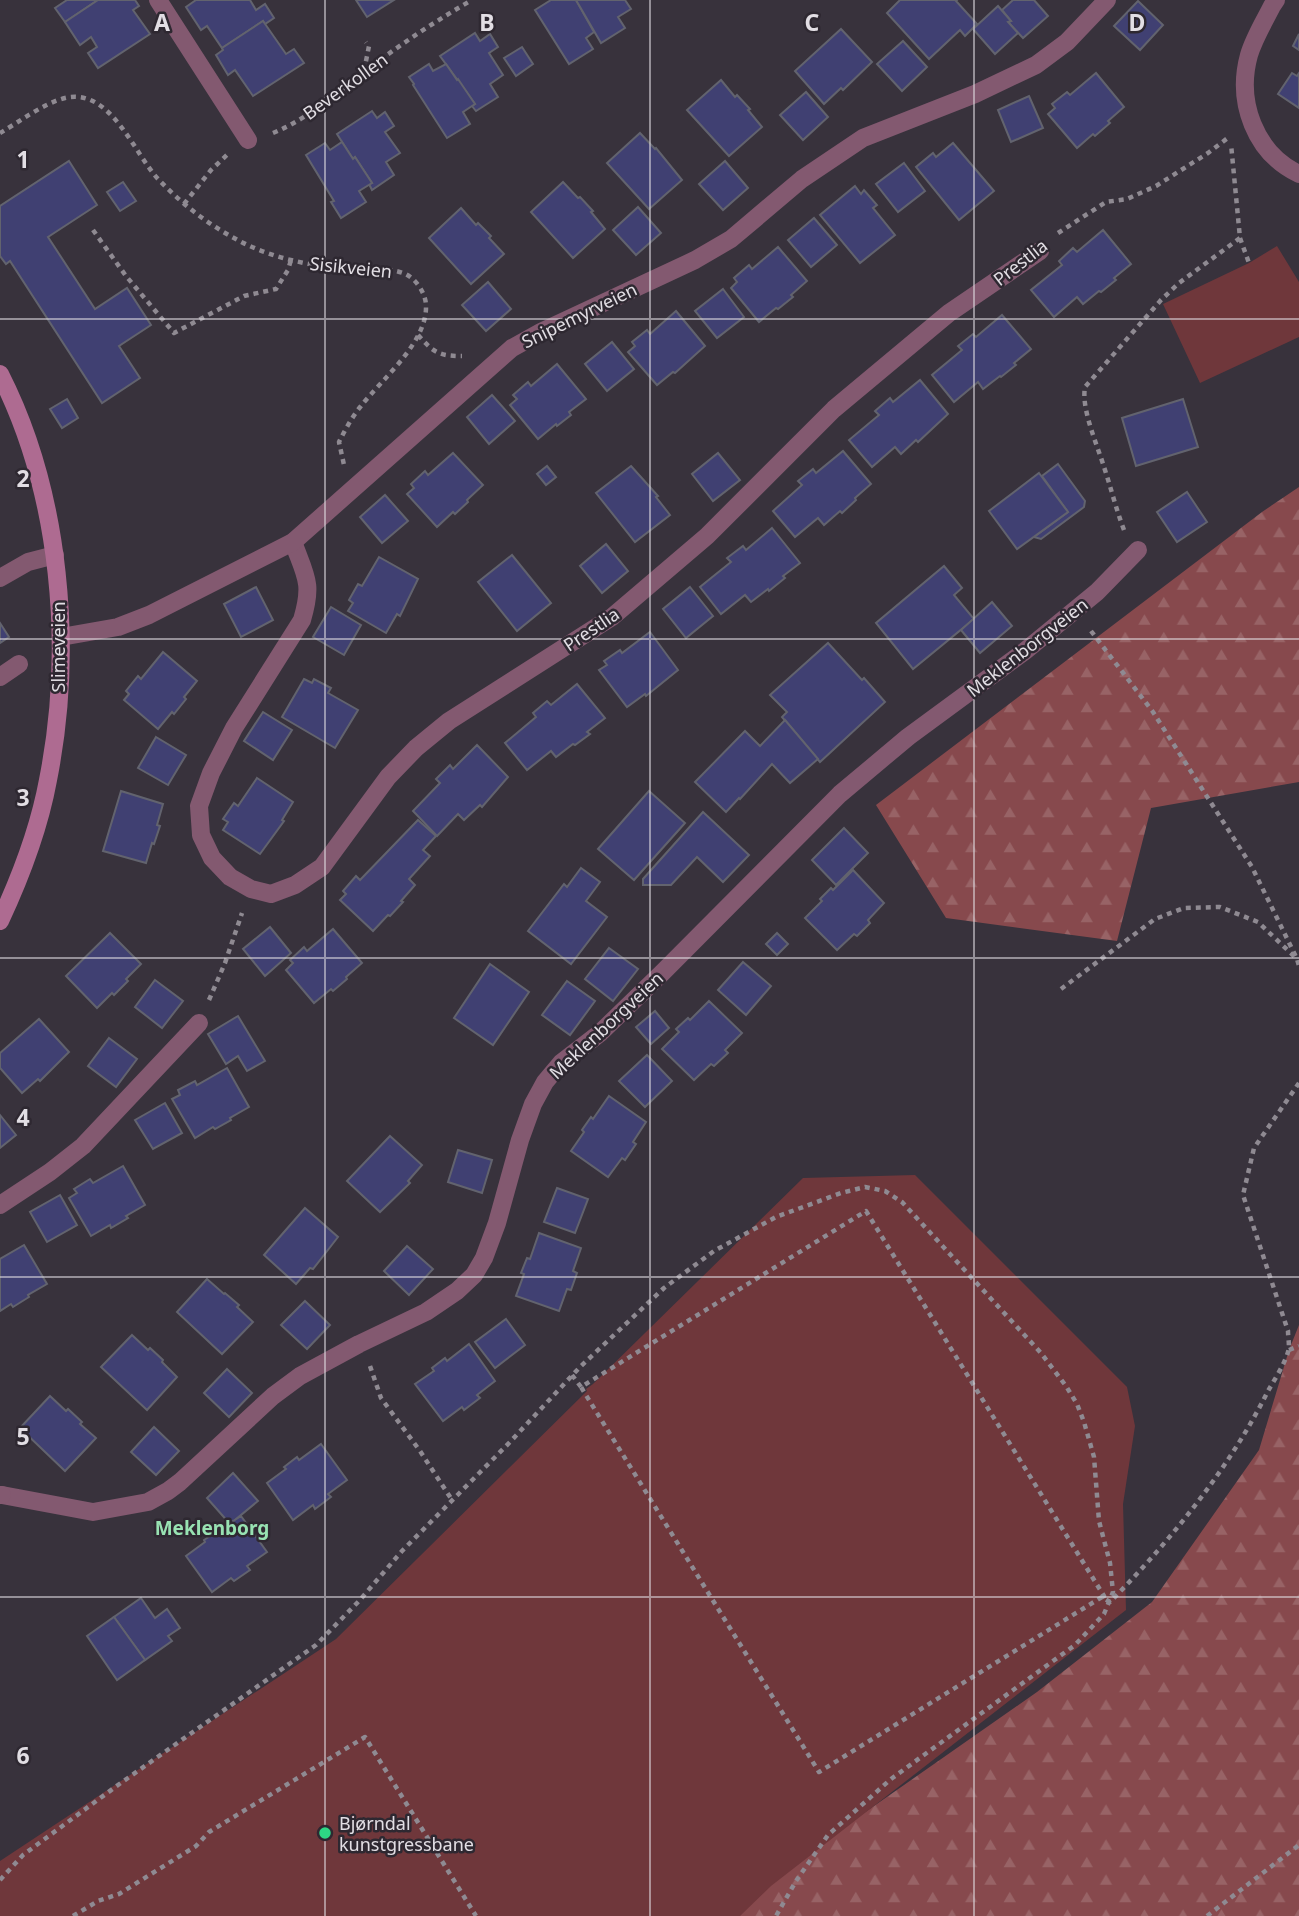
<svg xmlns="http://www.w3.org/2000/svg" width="1299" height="1916" font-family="'Noto Sans',sans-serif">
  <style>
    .forest { fill: url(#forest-firs) }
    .green { fill: #6f373b }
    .building { fill: #404072; stroke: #62636e; stroke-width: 2 }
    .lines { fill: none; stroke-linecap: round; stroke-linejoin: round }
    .path { stroke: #8f8a92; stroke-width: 4.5; stroke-dasharray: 5 5; stroke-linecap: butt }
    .lane { stroke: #835970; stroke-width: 18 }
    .street { stroke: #835970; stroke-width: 18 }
    .secondary { stroke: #ae6b91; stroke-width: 18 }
    .grid { fill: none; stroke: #e2dee4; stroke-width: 2; stroke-opacity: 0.55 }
    .poi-dot { fill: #2dd884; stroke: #2e2831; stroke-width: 2.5 }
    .labels { text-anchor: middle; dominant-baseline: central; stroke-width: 5; stroke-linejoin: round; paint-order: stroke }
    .street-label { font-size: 18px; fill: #e2dee4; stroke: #2e2831 }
    .poi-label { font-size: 18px; fill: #e2dee4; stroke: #2e2831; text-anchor: start }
    .neighbourhood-label { font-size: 19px; font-weight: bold; fill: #98e2b2; stroke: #2e2831 }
    .grid-label { font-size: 23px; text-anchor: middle; font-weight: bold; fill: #e2dee4; stroke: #2e2831; stroke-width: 5; stroke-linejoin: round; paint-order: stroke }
  </style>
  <defs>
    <pattern id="forest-firs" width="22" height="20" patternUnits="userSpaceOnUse" patternTransform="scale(1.75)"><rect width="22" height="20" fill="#87494d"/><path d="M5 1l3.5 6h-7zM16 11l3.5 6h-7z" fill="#986366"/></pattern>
  </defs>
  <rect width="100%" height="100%" fill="#38323c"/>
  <!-- forest -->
  <g class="forest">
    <polygon points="1299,487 1299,782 1151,808 1117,941 946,918 876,805 1262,512"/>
    <polygon points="1299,1325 1299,1916 729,1916 751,1892 1037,1692 1152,1602 1259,1450 1289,1350"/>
  </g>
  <!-- green -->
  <g class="green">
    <polygon points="1277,246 1299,282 1299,337 1200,383 1163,304 1249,263"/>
    <polygon points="915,1175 1127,1387 1135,1426 1123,1504 1126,1610 771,1886 740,1916 0,1916 0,1861 336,1639 587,1391 586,1389 593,1384 803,1178"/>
  </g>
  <!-- building -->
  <g class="building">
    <polygon points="67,0 98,0 65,22 55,8"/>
    <polygon points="98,0 135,0 139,6 133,10 150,34 98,68 88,53 97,47 91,37 80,45 65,22"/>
    <polygon points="196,0 250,0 256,10 265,4 274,18 265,24 263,21 222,48 207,26 201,30 186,7"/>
    <polygon points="356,0 394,0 367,17"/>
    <polygon points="551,0 576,0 594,32 586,38 593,49 569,64 535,10"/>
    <polygon points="576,0 625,0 631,9 618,17 625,28 601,43"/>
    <polygon points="900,0 957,0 956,1 977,24 965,36 960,30 929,59 887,13"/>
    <polygon points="1013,0 1034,0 1048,16 1023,38 1008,22 1011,21 1002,10"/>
    <polygon points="1138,1 1163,25 1140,50 1114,26"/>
    <polygon points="998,6 1011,21 1008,22 1018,33 995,54 973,29"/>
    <polygon points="263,21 286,54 294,49 304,63 253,96 235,70 228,75 216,55 223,50 222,48"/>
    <polygon points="841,29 872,62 843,90 841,88 824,104 795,71"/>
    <polygon points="475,33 480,41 490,34 498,47 489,53 503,75 490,84 498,97 476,111 472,106 475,104 440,56"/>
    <polygon points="1299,34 1299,50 1293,46"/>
    <polygon points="903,41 927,67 902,91 877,64"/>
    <polygon points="522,47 533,64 516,76 504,58"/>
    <polygon points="429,64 433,71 446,64 457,80 458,79 475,104 463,112 470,124 447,138 413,85 414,84 409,77"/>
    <polygon points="1096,73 1124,107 1108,121 1110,123 1095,136 1093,134 1077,148 1048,114 1055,108 1052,104 1067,92 1070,95"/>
    <polygon points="1292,73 1297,76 1299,73 1299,108 1278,94"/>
    <polygon points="721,80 735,97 737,95 750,109 748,110 762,127 729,156 687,110"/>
    <polygon points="806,92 828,117 803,140 780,115"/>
    <polygon points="1029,96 1043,128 1011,142 998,110"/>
    <polygon points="372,111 377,118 385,112 394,126 385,132 400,153 386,162 394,175 372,190 369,184 372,183 355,157 353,159 337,134"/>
    <polygon points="640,133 655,149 656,148 682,180 649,209 607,163"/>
    <polygon points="342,142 353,159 355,157 372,183 359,191 366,202 341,218 331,202 334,201 306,155 325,143 330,150"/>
    <polygon points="953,143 994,191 959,220 916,167 933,153 936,157"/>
    <polygon points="69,161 97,205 48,237 95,309 127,288 151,325 119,346 140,378 102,403 10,261 6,264 0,256 0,206"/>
    <polygon points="725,161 748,188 723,210 699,184"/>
    <polygon points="904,163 925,191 898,212 876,184"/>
    <polygon points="123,182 136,201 120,211 107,192"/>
    <polygon points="563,182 578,198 580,197 593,211 591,212 605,229 573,258 531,212"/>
    <polygon points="855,186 861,194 864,190 877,205 873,208 895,235 860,263 820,215"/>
    <polygon points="638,207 661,233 636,255 613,230"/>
    <polygon points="461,208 476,225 478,223 491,236 489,238 504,254 471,284 429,238"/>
    <polygon points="814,218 837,245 811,267 788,240"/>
    <polygon points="1103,230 1131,264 1114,278 1116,280 1101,292 1099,291 1083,304 1077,297 1054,317 1031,290 1062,265 1059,261 1073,248 1077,252"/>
    <polygon points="778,247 807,281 791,295 793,297 778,309 776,308 759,322 731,288 737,282 734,278 749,265 752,269"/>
    <polygon points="488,282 511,309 486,331 462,305"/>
    <polygon points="723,289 744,317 717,338 695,311"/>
    <polygon points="676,311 705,346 675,373 673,372 657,385 628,352 635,346 632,342 647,330 650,334"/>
    <polygon points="1002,315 1031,349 1014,363 1016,365 1001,377 1000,376 983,389 978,382 954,402 932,375 962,350 958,346 973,334 976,337"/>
    <polygon points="612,342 634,369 607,391 585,364"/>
    <polygon points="557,364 586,399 569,412 571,415 557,426 556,424 538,439 510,405 517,399 513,395 528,382 531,386"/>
    <polygon points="920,380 948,414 918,442 916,440 901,454 895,447 872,467 849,440 879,415 875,411 890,398 893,402"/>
    <polygon points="492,395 515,421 489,444 467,417"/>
    <polygon points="67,399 78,418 62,428 50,409"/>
    <polygon points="1183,399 1198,447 1136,466 1122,418"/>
    <polygon points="843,451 871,484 855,498 856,500 842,513 840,511 824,525 818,518 795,537 773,511 802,485 798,481 813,469 816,473"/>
    <polygon points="453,453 483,485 467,500 468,502 455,514 453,512 437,527 407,494 414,488 411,484 425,471 428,475"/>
    <polygon points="718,453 740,480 713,501 692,474"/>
    <polygon points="1058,464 1085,501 1084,507 1041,539 1034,537 1068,512 1042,476"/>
    <polygon points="547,466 556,477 546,485 537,474"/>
    <polygon points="631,466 658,496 656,497 670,515 635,542 596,493"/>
    <polygon points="1039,473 1068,512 1017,549 989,511"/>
    <polygon points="1187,492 1207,522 1177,542 1157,512"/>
    <polygon points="385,495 408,521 382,543 360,517"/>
    <polygon points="772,528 800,563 783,576 785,578 769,591 768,589 751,602 745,595 721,614 700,587 731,562 727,558 743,546 746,550"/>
    <polygon points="606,544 628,571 602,593 580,566"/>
    <polygon points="512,555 551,603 517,631 478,582"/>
    <polygon points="379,557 418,579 400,616 397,614 386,633 348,611 353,603 349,600 358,584 362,586"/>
    <polygon points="944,566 962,588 954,595 974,619 913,669 876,623"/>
    <polygon points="256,587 273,620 241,637 224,604"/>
    <polygon points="690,587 713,616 686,638 663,609"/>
    <polygon points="992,602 1012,626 980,653 961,630"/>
    <polygon points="331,607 361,625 344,655 313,637"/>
    <polygon points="0,623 9,637 0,643"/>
    <polygon points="650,632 678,670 646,696 645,694 627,707 599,670 607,665 604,661 620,650 622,653"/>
    <polygon points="828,643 862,680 864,678 885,702 820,762 782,717 787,712 770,695"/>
    <polygon points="163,652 197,681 184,697 186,699 174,714 172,712 158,729 124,700 129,694 126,691 138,676 141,679"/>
    <polygon points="304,679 312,683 314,679 331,688 328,693 358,710 335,748 282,717"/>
    <polygon points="577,684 605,718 587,732 590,734 575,745 573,744 556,757 551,751 527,770 505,743 536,717 533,713 547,701 551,705"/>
    <polygon points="263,712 292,730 273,760 244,741"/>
    <polygon points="785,720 818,759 790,783 772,764 740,799 739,798 726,812 695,782 745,731 760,746"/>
    <polygon points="156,737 186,755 168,785 138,768"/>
    <polygon points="477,745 508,777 482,807 480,805 464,820 458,814 437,836 413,811 440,783 436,779 450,765 453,769"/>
    <polygon points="257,778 293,802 282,820 284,821 260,854 223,830 228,822 223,819 234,803 238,806"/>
    <polygon points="121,791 163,804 157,825 160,826 154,844 152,843 146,863 103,851"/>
    <polygon points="649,791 685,823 634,880 598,849"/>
    <polygon points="703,812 749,855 723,882 697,857 671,885 643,885 643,879"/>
    <polygon points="418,820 436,836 423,850 430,856 409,879 415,885 401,901 403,902 390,916 388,915 373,931 340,900 346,894 343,891 356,876 360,880"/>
    <polygon points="844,828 868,853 836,885 812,860"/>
    <polygon points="581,868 600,882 586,901 607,917 571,964 528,931 564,884 567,887"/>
    <polygon points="853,870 884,903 868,920 870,923 857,936 854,934 837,950 805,918 822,901 820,899 831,888 833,890"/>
    <polygon points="270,927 291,953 265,976 243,949"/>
    <polygon points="333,929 362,963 346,977 347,979 333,991 331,989 314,1003 286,970 293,963 290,960 304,947 307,951"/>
    <polygon points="110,933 141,964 126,979 128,981 114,995 112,993 97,1008 66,976"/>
    <polygon points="777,933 788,944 777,955 766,944"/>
    <polygon points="609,948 638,969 613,1001 585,979"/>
    <polygon points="743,962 771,986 746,1015 718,990"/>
    <polygon points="490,964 529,992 493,1045 454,1018"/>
    <polygon points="155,980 183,1001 162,1028 135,1007"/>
    <polygon points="567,981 595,1001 570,1035 542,1015"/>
    <polygon points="709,1001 742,1033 725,1050 728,1053 714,1066 711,1064 694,1080 662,1049 679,1032 676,1029 688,1018 690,1020"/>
    <polygon points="655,1011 669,1028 651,1044 636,1027"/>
    <polygon points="238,1016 265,1061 247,1071 238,1056 226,1064 208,1034"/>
    <polygon points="39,1019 69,1052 40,1081 38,1079 22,1093 0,1068 0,1053"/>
    <polygon points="109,1038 137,1059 116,1087 88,1066"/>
    <polygon points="647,1055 672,1081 645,1107 619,1081"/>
    <polygon points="227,1068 249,1107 230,1118 231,1120 215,1129 213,1127 195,1138 172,1099 180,1095 178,1090 195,1081 197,1085"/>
    <polygon points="609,1096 646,1122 633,1142 636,1144 625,1160 622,1158 608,1177 571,1151 584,1132 582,1130 591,1117 593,1119"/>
    <polygon points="165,1103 182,1133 153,1149 135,1120"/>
    <polygon points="0,1115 16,1135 0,1148"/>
    <polygon points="390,1136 422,1165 408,1181 410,1183 380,1212 347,1181"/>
    <polygon points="458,1150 492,1160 482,1193 448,1182"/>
    <polygon points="123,1166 145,1205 126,1216 128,1218 111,1228 110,1225 91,1236 69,1198 77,1193 74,1189 90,1179 93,1183"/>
    <polygon points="557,1188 588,1199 575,1233 544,1222"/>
    <polygon points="60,1195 77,1225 47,1242 30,1212"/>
    <polygon points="305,1208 338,1237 313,1269 310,1268 296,1284 264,1255"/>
    <polygon points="539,1233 581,1248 573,1271 577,1273 571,1290 567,1289 559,1311 516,1296 524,1274 521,1273 527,1258 530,1259"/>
    <polygon points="24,1245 47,1284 28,1295 29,1297 13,1307 11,1304 0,1311 0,1259"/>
    <polygon points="407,1246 433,1269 409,1295 384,1271"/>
    <polygon points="207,1279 224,1294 225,1293 239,1305 237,1307 253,1322 222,1354 177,1312"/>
    <polygon points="305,1301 330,1325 307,1349 281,1325"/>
    <polygon points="506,1319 525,1345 495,1368 475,1342"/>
    <polygon points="132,1335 148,1350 150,1348 163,1360 162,1362 177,1377 147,1410 101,1367"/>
    <polygon points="469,1344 495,1381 477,1395 480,1398 464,1410 462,1407 443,1421 415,1384 434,1371 432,1368 445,1358 447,1361"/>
    <polygon points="227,1369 252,1393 229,1417 204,1393"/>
    <polygon points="50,1396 66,1411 68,1409 82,1422 80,1424 96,1438 65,1471 20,1428"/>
    <polygon points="154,1427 179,1451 156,1475 131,1452"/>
    <polygon points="321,1444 347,1480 328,1494 331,1497 315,1509 313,1505 293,1520 267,1483 286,1469 284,1467 297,1457 299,1460"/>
    <polygon points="233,1473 258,1501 230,1524 207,1498"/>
    <polygon points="241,1516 267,1552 247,1566 250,1570 234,1581 231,1578 212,1592 186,1556 205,1542 204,1540"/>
    <polygon points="141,1598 155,1618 167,1609 180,1628 168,1636 172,1641 145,1660 114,1617"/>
    <polygon points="114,1617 145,1660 117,1680 87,1636"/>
  </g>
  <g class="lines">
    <!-- path -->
    <g class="path">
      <polyline points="364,71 369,46 366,42"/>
      <path d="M0 133C19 122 44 103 65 98 111 87 134 154 159 180 180 202 206 223 234 238 266 256 304 265 340 268 361 269 383 266 403 273 415 277 426 293 426 306 427 343 381 380 361 406 352 417 345 430 339 442L344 465"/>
      <path d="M273 133C312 117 343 88 376 63 407 40 439 19 472 0"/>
      <polyline points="184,204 211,170 228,154"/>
      <polyline points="93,230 126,276 174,333 244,296 276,289 288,270 291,260"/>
      <polyline points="1058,233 1106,202 1127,199 1156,186 1208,153 1229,137"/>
      <polyline points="1240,238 1249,263"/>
      <path d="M418 335C434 353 439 356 462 356"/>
      <path d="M1124 530C1116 509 1111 488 1104 467 1097 444 1081 409 1085 387L1161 300 1179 283 1240 238 1231 144"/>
      <polyline points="1091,631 1153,712 1252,867 1297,959"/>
      <polyline points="1061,989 1155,919 1184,908 1220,907 1258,922 1297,959 1299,966"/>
      <polyline points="209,1000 225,963 242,913"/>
      <polyline points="1289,1350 1299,1346"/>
      <polyline points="370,1366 381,1398 420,1451 452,1500"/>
      <polyline points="572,1375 581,1387"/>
      <path d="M1102 1597 819 1772 581 1387 866 1211 1104 1596 1102 1597 1110 1602C1171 1540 1229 1469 1268 1391 1275 1379 1284 1365 1288 1352 1290 1346 1288 1338 1288 1331L1243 1195 1254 1148 1299 1083"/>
      <polyline points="0,1880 23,1855 118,1785 316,1645 359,1601 402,1551 510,1442 580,1367 664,1288 714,1251 776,1217 841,1193 865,1187 885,1191 902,1202 1041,1353 1066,1386 1077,1404 1084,1422 1094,1457 1099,1521 1110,1563 1113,1592 1104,1614 1075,1645 891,1779 828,1835 796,1881 776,1916"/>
      <polyline points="73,1916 98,1901 119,1894 196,1846 209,1832 365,1737 476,1916"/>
      <polyline points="1207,1916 1299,1845"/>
    </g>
    <!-- lane -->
    <g class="lane">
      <polyline points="158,0 248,140"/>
      <path d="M1276 0 1272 6C1264 22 1254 38 1249 55 1236 102 1255 153 1299 174"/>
      <path d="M293 542C306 577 313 583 302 620L234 728 211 773 199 806 201 835 212 858 230 877 251 889 271 894 295 885 322 867 388 777 416 748 449 721 612 617 707 536 834 409 949 313 1040 251"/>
      <polyline points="0,578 28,562 55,555"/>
      <polyline points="0,677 19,664"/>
      <polyline points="0,1205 50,1172 83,1146 199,1023"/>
      <polyline points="2,1495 93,1512 148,1502 168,1491 180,1482 273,1396 300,1376 359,1344 426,1312 457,1291 474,1275 484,1258 497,1223 520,1140 533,1104 545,1082 561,1063 600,1033 662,973 840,794 908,737 1025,651 1097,592 1138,550"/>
    </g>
    <!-- street -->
    <g class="street">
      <polyline points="61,637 118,627 149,615 293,542 512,348 541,332 695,260 731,239 802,179 863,138 975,94 1036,65 1067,42 1107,0"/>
      <polyline points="0,1495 2,1495"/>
    </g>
    <!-- secondary -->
    <path class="secondary" d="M0 374C61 494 74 649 48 780 39 829 21 876 0 921"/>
  </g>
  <!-- grid -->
  <path class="grid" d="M325 0V1916M650 0V1916M974 0V1916M0 319H1299M0 639H1299M0 958H1299M0 1277H1299M0 1597H1299"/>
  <!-- markers -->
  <circle class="poi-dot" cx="325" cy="1833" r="7"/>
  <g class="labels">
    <!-- street labels -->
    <g class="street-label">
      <text transform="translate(345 86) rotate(-36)">Beverkollen</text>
      <text transform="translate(1020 262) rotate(-38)">Prestlia</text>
      <text transform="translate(351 267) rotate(6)">Sisikveien</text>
      <text transform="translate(579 315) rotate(-26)">Snipemyrveien</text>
      <text transform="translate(591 629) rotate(-34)">Prestlia</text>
      <text transform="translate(58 647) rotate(-90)">Slimeveien</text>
      <text transform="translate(1027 647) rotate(-38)">Meklenborgveien</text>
      <text transform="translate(606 1025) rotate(-43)">Meklenborgveien</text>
    </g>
    <!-- poi labels -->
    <g class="poi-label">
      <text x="339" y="1823">Bjørndal<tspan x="339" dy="21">kunstgressbane</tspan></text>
    </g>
    <!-- neighbourhood labels -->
    <g class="neighbourhood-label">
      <text x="212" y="1528">Meklenborg</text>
    </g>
  </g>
  <g class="grid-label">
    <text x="162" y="31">A</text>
    <text x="487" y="31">B</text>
    <text x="812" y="31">C</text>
    <text x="1137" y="31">D</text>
    <text x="23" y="168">1</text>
    <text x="23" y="487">2</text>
    <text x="23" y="806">3</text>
    <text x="23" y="1126">4</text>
    <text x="23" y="1445">5</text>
    <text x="23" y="1764">6</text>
  </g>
</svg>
